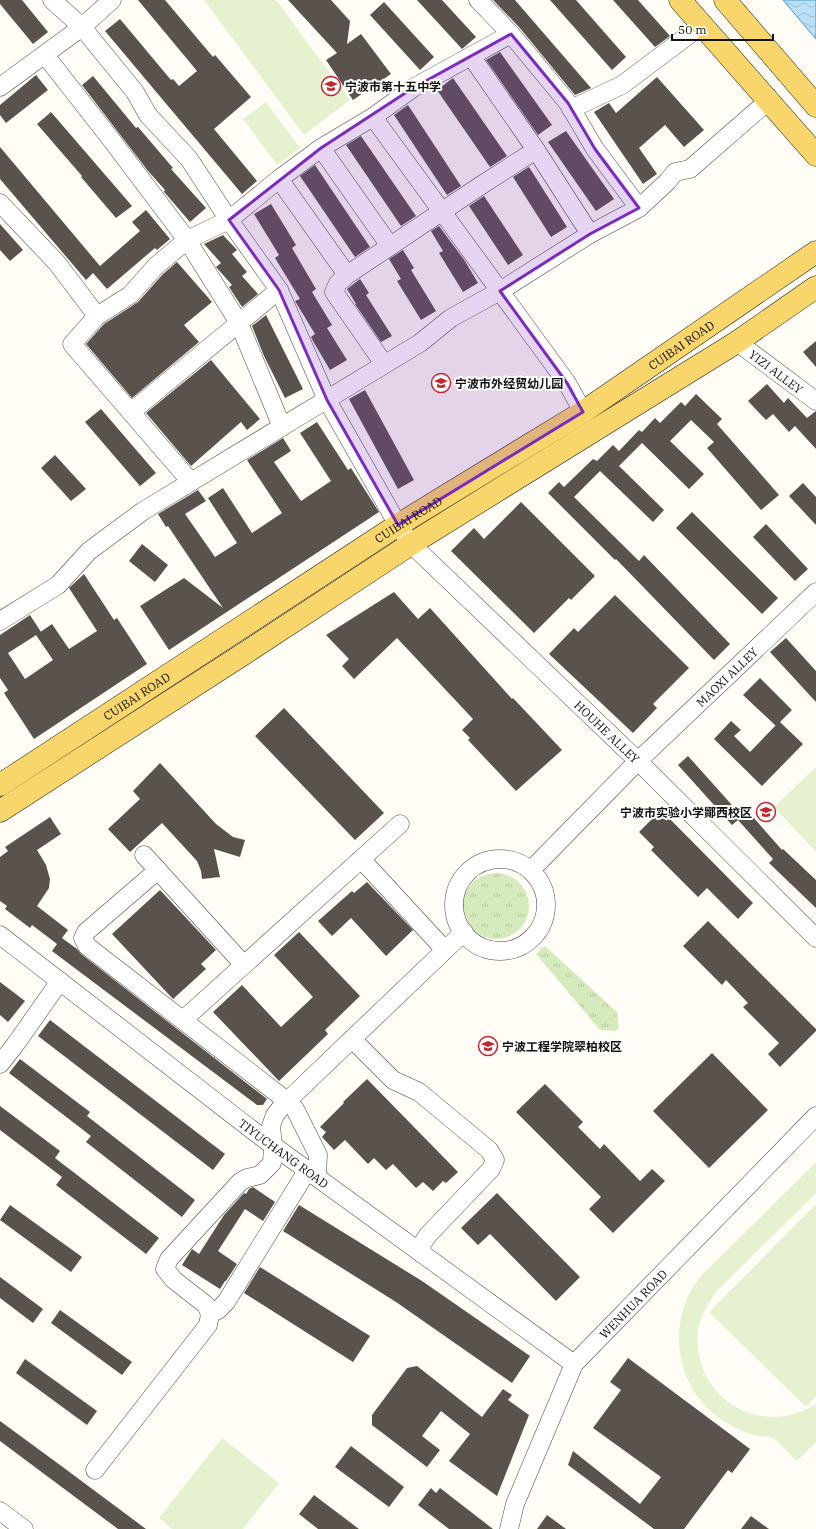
<svg xmlns="http://www.w3.org/2000/svg" width="816" height="1529" font-family="'IBM Plex Serif','Noto Sans SC',serif">
  <style>
    .grass { fill: url(#grass-tufts) }
    .pitch { fill: #e6f2cf }
    .water { fill: url(#water-waves); stroke: #3f96cf }
    .building { fill: #5a524d }
    .lines { fill: none; stroke-linecap: round; stroke-linejoin: round }
    .minor-casing { stroke: #444; stroke-width: 19 }
    .major-casing { stroke: #222; stroke-width: 23 }
    .minor { stroke: #fff; stroke-width: 18 }
    .major { stroke: #f9d66b; stroke-width: 22 }
    .marked { fill: #7b2cbf; fill-opacity: 0.2; stroke: #7b2cbf; stroke-width: 3; stroke-linejoin: round }
    .labels { text-anchor: middle; dominant-baseline: central; stroke-width: 4; stroke-linejoin: round; paint-order: stroke }
    .poi-label { font-size: 12px; font-weight: bold; fill: #111; stroke: #fff; text-anchor: start }
    .street-label { font-size: 12px; fill: #111; stroke: #fff }
  </style>
  <defs>
    <pattern id="grass-tufts" width="24" height="20" patternUnits="userSpaceOnUse"><rect width="24" height="20" fill="#d5ebbd"/><path d="M3 7l-1-3M5 7V3M7 7l1-3M15 17l-1-3M17 17v-4M19 17l1-3" fill="none" stroke="#b6c8a1"/></pattern>
    <pattern id="water-waves" width="16" height="10" patternUnits="userSpaceOnUse"><rect width="16" height="10" fill="#b9e0f7"/><path d="M0 5q4-4 8 0t8 0" fill="none" stroke="#9ebfd3"/></pattern>
  </defs>
  <rect width="100%" height="100%" fill="#fffdf5"/>
  <!-- grass -->
  <g class="grass">
    <circle cx="496" cy="906" r="33"/>
    <polygon points="545,946 617,1012 619,1027 616,1031 600,1030 536,954"/>
  </g>
  <!-- pitch -->
  <g class="pitch">
    <polygon points="204,0 276,0 350,100 304,135"/>
    <polygon points="266,102 300,148 277,165 243,119"/>
    <polygon points="816,767 816,852 774,807"/>
    <path d="M816 1162V1193L717 1291C709 1302 700 1316 698 1330 691 1396 759 1440 816 1404V1442L797 1461C791 1456 778 1441 773 1438 769 1436 762 1437 758 1436 744 1432 731 1427 719 1418 676 1388 666 1324 697 1281 701 1275 707 1270 712 1265Z"/>
    <polygon points="816,1204 816,1396 806,1407 709,1312"/>
    <polygon points="222,1438 279,1483 243,1529 172,1529 159,1518"/>
  </g>
  <!-- water -->
  <polygon class="water" points="783,0 816,0 816,39"/>
  <!-- building -->
  <g class="building">
    <polygon points="0,0 22,0 48,32 33,44 0,4"/>
    <polygon points="138,0 165,0 213,57 215,55 251,97 214,129 257,181 242,194 105,31 120,19 171,80 173,79 179,86 197,71"/>
    <polygon points="288,0 331,0 350,21 347,44 361,34 391,74 353,100 326,60 337,53"/>
    <polygon points="417,0 442,0 476,37 462,49"/>
    <polygon points="493,0 515,0 591,88 575,95 519,27"/>
    <polygon points="550,0 576,0 626,57 612,70"/>
    <polygon points="613,0 638,0 670,36 655,47"/>
    <polygon points="384,2 434,57 420,70 370,15"/>
    <polygon points="500,52 552,125 538,135 486,60"/>
    <polygon points="36,75 48,90 6,123 0,115 0,105"/>
    <polygon points="93,76 136,128 138,127 173,168 171,169 206,208 190,222 165,193 164,192 165,190 148,171 82,85"/>
    <polygon points="657,77 704,130 684,147 665,125 639,148 657,174 643,184 594,112 609,103 616,113"/>
    <polygon points="453,78 507,156 490,167 437,90"/>
    <polygon points="408,105 461,186 447,195 394,115"/>
    <polygon points="51,112 132,206 116,218 81,177 82,176 37,124"/>
    <polygon points="566,131 614,199 596,211 548,142"/>
    <polygon points="361,136 416,216 401,226 346,145"/>
    <polygon points="0,147 100,266 140,231 132,222 146,210 170,239 157,250 155,248 107,289 93,273 86,280 0,179"/>
    <polygon points="315,165 370,247 355,257 300,176"/>
    <polygon points="529,167 567,227 551,237 513,177"/>
    <polygon points="484,196 523,255 508,265 469,206"/>
    <polygon points="271,204 296,245 292,248 316,289 312,292 332,325 327,328 347,360 330,370 313,341 311,337 315,334 295,301 300,299 275,258 279,255 254,214"/>
    <polygon points="0,224 23,250 10,261 0,250"/>
    <polygon points="439,226 465,261 478,283 463,292 439,253 443,251 431,231"/>
    <polygon points="223,235 237,250 232,254 247,272 242,276 258,294 242,307 229,287 232,285 216,267 221,263 204,244"/>
    <polygon points="403,250 414,268 411,270 436,311 421,320 397,281 401,279 389,259"/>
    <polygon points="177,262 212,302 184,325 199,342 132,398 86,344 104,324 138,302 163,274"/>
    <polygon points="360,279 369,293 366,295 392,336 381,342 355,304 356,304 347,289"/>
    <polygon points="266,315 303,389 285,398 264,356 252,326"/>
    <polygon points="816,341 816,367 803,352"/>
    <polygon points="211,360 260,419 247,430 241,422 191,466 146,413"/>
    <polygon points="767,384 784,403 788,398 807,418 816,411 816,449 795,426 789,432 773,414 766,420 748,401"/>
    <polygon points="365,390 414,480 398,489 349,399"/>
    <polygon points="696,394 722,419 717,424 779,495 761,510 707,448 714,442 691,420 670,441 704,474 689,489 642,443 619,466 664,510 653,522 600,471 574,497 639,561 644,555 730,644 714,660 616,559 615,560 548,493 559,482 564,487 593,459 597,461 613,445 619,451 639,430 642,432 655,418 660,423 681,402 685,406"/>
    <polygon points="101,409 156,473 140,486 85,422"/>
    <polygon points="317,422 348,470 351,468 379,512 169,650 140,606 184,578 223,608 168,526 166,527 158,514 198,490 206,501 185,514 215,557 237,543 208,498 223,488 252,533 282,513 247,460 283,438 291,451 274,462 301,501 331,481 300,433"/>
    <polygon points="55,455 86,489 71,501 41,468"/>
    <polygon points="803,483 816,497 816,525 789,496"/>
    <polygon points="521,502 595,576 571,600 569,598 534,633 451,551 474,528 484,539"/>
    <polygon points="692,512 778,598 762,614 676,528"/>
    <polygon points="766,524 808,569 795,581 753,537"/>
    <polygon points="142,544 168,565 155,582 129,561"/>
    <polygon points="84,574 114,620 117,618 147,664 34,739 4,693 8,690 0,678 0,635 30,615 41,632 8,653 25,679 53,660 36,635 52,624 69,649 97,631 69,588"/>
    <polygon points="394,592 418,619 430,608 512,699 513,698 562,750 516,791 468,740 470,738 462,730 473,719 397,638 354,679 342,666 349,659 326,635"/>
    <polygon points="615,595 689,668 653,704 657,708 633,733 549,654 574,628 578,632"/>
    <polygon points="786,638 816,671 816,702 770,652"/>
    <polygon points="760,678 792,710 780,722 803,744 762,786 714,739 731,721 741,730 734,736 750,752 777,724 776,726 743,695"/>
    <polygon points="284,708 384,813 355,840 255,736"/>
    <polygon points="688,756 740,814 746,809 782,850 783,849 816,880 816,908 769,863 773,859 738,820 732,825 678,765"/>
    <polygon points="160,763 216,824 233,837 245,840 240,857 214,849 220,877 202,879 201,871 197,861 162,823 130,852 108,829 140,799 133,791"/>
    <polygon points="661,810 753,903 738,919 707,888 698,897 651,850 654,847 639,832"/>
    <polygon points="50,817 61,834 37,850 46,865 50,879 49,888 37,906 68,930 62,938 77,949 81,954 267,1099 263,1105 257,1105 52,951 57,944 32,925 30,928 5,909 7,906 0,901 0,857 8,851 5,847"/>
    <polygon points="367,882 413,930 386,956 351,918 332,936 318,921 352,891 354,893"/>
    <polygon points="160,890 216,950 201,964 206,969 173,999 112,934"/>
    <polygon points="708,921 816,1029 816,1031 780,1067 768,1054 779,1043 743,1007 748,1003 726,980 722,985 683,946"/>
    <polygon points="299,932 360,996 325,1030 328,1034 279,1081 213,1012 242,985 281,1027 313,997 274,955"/>
    <polygon points="0,982 25,1001 8,1022 0,1015"/>
    <polygon points="50,1020 225,1154 213,1170 38,1036"/>
    <polygon points="712,1053 768,1110 709,1168 653,1111"/>
    <polygon points="20,1059 90,1112 87,1116 195,1200 182,1217 86,1142 91,1136 9,1073"/>
    <polygon points="367,1079 458,1172 446,1183 443,1181 433,1191 423,1182 416,1188 393,1164 386,1170 374,1158 368,1164 345,1140 334,1150 322,1137 326,1132 320,1127 344,1103 343,1102"/>
    <polygon points="545,1084 583,1122 578,1127 600,1149 604,1144 640,1181 652,1169 665,1181 613,1233 589,1209 601,1197 516,1112"/>
    <polygon points="0,1106 60,1151 55,1158 159,1238 146,1254 56,1185 62,1177 0,1130"/>
    <polygon points="253,1187 275,1202 263,1221 245,1209 218,1251 237,1264 226,1281 225,1281 220,1289 182,1265 192,1249 199,1254 224,1215 244,1193 246,1194 249,1189"/>
    <polygon points="497,1193 580,1277 556,1301 490,1234 478,1245 461,1228"/>
    <polygon points="10,1205 82,1257 71,1272 0,1220"/>
    <polygon points="299,1205 422,1281 530,1356 512,1383 396,1302 283,1231"/>
    <polygon points="260,1267 370,1336 353,1362 244,1293"/>
    <polygon points="0,1277 43,1309 33,1323 0,1298"/>
    <polygon points="60,1310 132,1362 122,1375 51,1323"/>
    <polygon points="628,1358 750,1449 732,1473 728,1470 684,1529 654,1529 568,1465 573,1451 640,1504 661,1477 593,1428 621,1390 610,1382"/>
    <polygon points="25,1359 97,1411 87,1425 16,1373"/>
    <polygon points="417,1366 482,1417 503,1389 512,1395 508,1400 529,1415 497,1496 449,1461 470,1434 441,1411 422,1436 440,1450 427,1467 372,1425 372,1415 407,1368"/>
    <polygon points="0,1421 60,1465 146,1529 118,1529 0,1441"/>
    <polygon points="351,1446 404,1487 389,1507 335,1467"/>
    <polygon points="431,1488 436,1493 440,1488 493,1529 449,1529 418,1505"/>
    <polygon points="314,1495 359,1529 318,1529 299,1514"/>
    <polygon points="547,1515 566,1529 537,1529"/>
    <polygon points="751,1516 769,1529 741,1529"/>
  </g>
  <g class="lines">
    <!-- minor casing -->
    <g class="minor-casing">
      <g id="minor">
        <path id="s1" d="M52 0 82 27 135 92 148 115 189 159 229 220 279 290 327 400 398 525 411 544 638 761 816 938"/>
        <polyline points="478,0 511,34 568,103 595,149 639,208"/>
        <polyline points="45,55 113,142 187,240 239,323 282,427"/>
        <polyline points="471,56 536,150 590,234"/>
        <polyline points="0,87 82,27 112,0"/>
        <polyline points="571,109 622,85 702,25"/>
        <polyline points="373,117 567,383 583,412"/>
        <polyline points="321,148 390,246"/>
        <polyline points="279,179 347,275"/>
        <polyline points="0,203 57,263 97,316 72,344 191,482"/>
        <polyline points="97,316 130,295 156,266 187,240 229,220 279,179 321,148 373,117 413,88 511,34"/>
        <path id="s2" d="M737 342 816 401"/>
        <polyline points="384,364 334,292 338,283 347,275 480,186 536,150"/>
        <polyline points="131,412 279,290"/>
        <polyline points="0,621 58,585 89,551 143,511 420,343 451,318 500,291 590,234 639,208 668,181 675,172 690,169 768,101"/>
        <polyline points="144,855 244,965"/>
        <polyline points="361,859 445,950"/>
        <circle cx="500" cy="905" r="46"/>
        <polyline points="158,870 86,932 83,938 87,946 287,1101 295,1109 318,1155 317,1177"/>
        <path id="s3" d="M531 870 638 761 816 592"/>
        <path id="s4" d="M0 935 260 1136 574 1364"/>
        <polyline points="183,1020 400,824"/>
        <polyline points="352,1039 393,1080 419,1092 489,1150 495,1160 491,1169 428,1235 422,1244 421,1253"/>
        <polyline points="0,1064 15,1045 60,981"/>
        <polyline points="210,1314 218,1310 226,1302 307,1171"/>
        <polyline points="95,1470 208,1325 210,1314 206,1305 174,1280 165,1269 169,1259 240,1182 247,1178 260,1175 272,1163 273,1146 271,1126 275,1115 283,1105 464,932"/>
        <polyline points="0,1511 24,1529"/>
        <path id="s5" d="M509 1529 515 1504 574 1364 816 1116"/>
      </g>
    </g>
    <!-- major casing -->
    <g class="major-casing">
      <g id="major">
        <polyline points="680,0 816,155"/>
        <polyline points="725,0 816,106"/>
        <path id="s6" d="M0 785 398 525 583 412 816 252"/>
        <polyline points="0,811 242,655 411,544 737,342 816,287"/>
      </g>
    </g>
    <!-- minor -->
    <use href="#minor" class="minor"/>
    <!-- major -->
    <use href="#major" class="major"/>
  </g>
  <!-- marked area -->
  <path class="marked" d="M511 34 568 103 595 149 639 208 590 234 500 291 567 383 583 412 398 525 327 400 279 290 229 220 321 148 413 88Z"/>
  <!-- icons -->
  <defs>
    <g id="school-ring" transform="scale(1)"><circle r="9.5" fill="#fff" stroke="#c4262e" stroke-width="1.5"/><path d="M0-5L7-2L0 1L-7-2ZM-4 1L0 2.5L4 1V4Q0 6-4 4Z" fill="#c4262e"/></g>
    <g id="university-ring" transform="scale(1)"><circle r="9.5" fill="#fff" stroke="#c4262e" stroke-width="1.5"/><path d="M0-5L7-2L0 1L-7-2ZM-4 1L0 2.5L4 1V4Q0 6-4 4Z" fill="#c4262e"/></g>
  </defs>
  <g fill-rule="evenodd">
    <use href="#school-ring" x="331" y="86"/>
    <use href="#school-ring" x="441" y="383"/>
    <use href="#school-ring" x="766" y="812"/>
    <use href="#university-ring" x="488" y="1046"/>
  </g>
  <g class="labels">
    <!-- poi labels -->
    <g class="poi-label">
      <text x="345" y="86">宁波市第十五中学</text>
      <text x="455" y="383">宁波市外经贸幼儿园</text>
      <text x="752" y="812" text-anchor="end">宁波市实验小学鄮西校区</text>
      <text x="502" y="1046">宁波工程学院翠柏校区</text>
    </g>
    <!-- street labels -->
    <g class="street-label">
      <text stroke="none"><textPath href="#s6" startOffset="811">CUIBAI ROAD</textPath></text>
      <text stroke="none"><textPath href="#s2" startOffset="49">YIZI ALLEY</textPath></text>
      <text stroke="none"><textPath href="#s6" startOffset="487">CUIBAI ROAD</textPath></text>
      <text stroke="none"><textPath href="#s3" startOffset="275">MAOXI ALLEY</textPath></text>
      <text stroke="none"><textPath href="#s6" startOffset="163">CUIBAI ROAD</textPath></text>
      <text stroke="none"><textPath href="#s1" startOffset="928">HOUHE ALLEY</textPath></text>
      <text stroke="none"><textPath href="#s4" startOffset="358">TIYUCHANG ROAD</textPath></text>
      <text stroke="none"><textPath href="#s5" startOffset="262">WENHUA ROAD</textPath></text>
    </g>
  </g>
  <!-- scale -->
  <path d="M672 34v6h101v-6" fill="none" stroke="#111111" stroke-width="2"/>
  <text x="678" y="34" font-size="12" fill="#111111" stroke="#ffffff" stroke-width="3" paint-order="stroke">50 m</text>
</svg>
